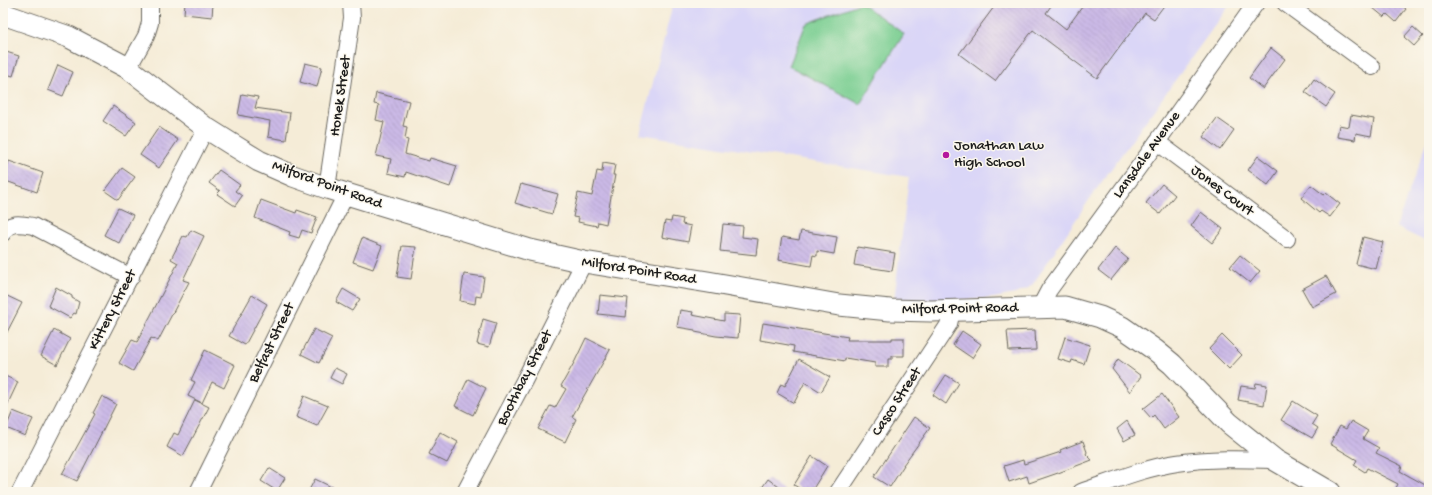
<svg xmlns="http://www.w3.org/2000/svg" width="1432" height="495" font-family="'Gochi Hand',sans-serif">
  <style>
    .built { fill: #dad6f7 }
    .green { fill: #79ce91; stroke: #4a7556 }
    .building { fill: url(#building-back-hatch) }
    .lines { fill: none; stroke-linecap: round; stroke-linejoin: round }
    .minor-casing { stroke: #68655d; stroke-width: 18 }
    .major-casing { stroke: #68655d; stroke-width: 23 }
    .minor { stroke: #fff; stroke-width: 16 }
    .major { stroke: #fff; stroke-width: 21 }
    .poi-dot { fill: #b5179e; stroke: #fbf7ec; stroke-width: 1.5 }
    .labels { text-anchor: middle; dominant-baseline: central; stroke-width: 3; stroke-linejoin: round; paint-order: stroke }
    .street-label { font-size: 15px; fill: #1c1c1c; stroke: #fbf7ec }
    .poi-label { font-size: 15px; fill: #1c1c1c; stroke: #fbf7ec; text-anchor: start }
  </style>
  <defs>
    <pattern id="building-back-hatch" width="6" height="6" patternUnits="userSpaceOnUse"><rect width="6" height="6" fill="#cbb9e6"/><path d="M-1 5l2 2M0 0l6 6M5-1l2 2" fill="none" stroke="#ae9ec5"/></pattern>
  </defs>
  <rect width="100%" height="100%" fill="#fbf7ec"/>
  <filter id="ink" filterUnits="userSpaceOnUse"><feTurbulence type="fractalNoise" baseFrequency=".025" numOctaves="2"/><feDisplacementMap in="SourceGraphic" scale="8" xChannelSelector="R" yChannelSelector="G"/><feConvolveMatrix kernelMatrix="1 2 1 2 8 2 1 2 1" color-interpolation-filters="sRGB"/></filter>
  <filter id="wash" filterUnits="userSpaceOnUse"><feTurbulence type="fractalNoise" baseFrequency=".012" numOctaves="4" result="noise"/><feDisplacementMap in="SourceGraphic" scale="16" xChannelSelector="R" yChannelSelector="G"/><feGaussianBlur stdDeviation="0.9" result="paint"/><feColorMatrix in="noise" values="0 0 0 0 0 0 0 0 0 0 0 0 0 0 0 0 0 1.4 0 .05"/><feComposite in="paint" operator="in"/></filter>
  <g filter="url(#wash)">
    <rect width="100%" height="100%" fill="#f5ecd7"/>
    <!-- built -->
    <g class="built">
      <polygon points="673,3 1231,3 1093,194 1033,284 1027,289 1015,294 993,298 930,301 894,300 909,177 640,134"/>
      <polygon points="1429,137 1429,243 1396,227"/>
    </g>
    <!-- green -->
    <polygon class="green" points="861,3 904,34 860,104 789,66 806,24"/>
    <g id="blocks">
      <!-- building -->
      <g class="building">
        <polygon points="185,3 213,3 212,17 184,14"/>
        <polygon points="997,3 1053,3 1046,13 1066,29 1085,3 1166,3 1154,19 1145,13 1097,78 1033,30 995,81 959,54"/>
        <polygon points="1367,3 1399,3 1406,9 1396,22 1387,14 1384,17"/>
        <polygon points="1413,27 1423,36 1414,46 1404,37"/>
        <polygon points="1271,48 1285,59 1263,89 1249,78"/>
        <polygon points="3,51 19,56 13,76 3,73"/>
        <polygon points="305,63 322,67 317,87 300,82"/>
        <polygon points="58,65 73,72 63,96 48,90"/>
        <polygon points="1314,79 1335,94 1326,107 1305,92"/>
        <polygon points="376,93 409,101 403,126 407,127 405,139 408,140 405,154 429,161 430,158 457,166 450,187 406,172 405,177 388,173 391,159 376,156 384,122 376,120 379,105 374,104"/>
        <polygon points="242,94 258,97 255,108 290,113 286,140 268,137 270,121 238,115"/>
        <polygon points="113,106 136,122 126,136 103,121"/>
        <polygon points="1351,115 1374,119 1371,136 1356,133 1355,140 1337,137 1339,125 1349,127"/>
        <polygon points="1217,118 1234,130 1220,150 1203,137"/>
        <polygon points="159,127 178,140 159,168 140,155"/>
        <polygon points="1258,156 1278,171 1268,185 1248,170"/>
        <polygon points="9,161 43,173 37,192 3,180"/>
        <polygon points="603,163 615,165 613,175 615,175 606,224 598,222 597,226 578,222 579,218 573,217 578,193 592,196 597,171 602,172"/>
        <polygon points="122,168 135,177 118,200 105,191"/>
        <polygon points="219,170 240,185 235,191 242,196 235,206 217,194 220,191 209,183"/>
        <polygon points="521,184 558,194 552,214 515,203"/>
        <polygon points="1162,184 1175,195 1160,214 1146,203"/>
        <polygon points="1311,185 1324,195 1326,193 1340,204 1330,217 1321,211 1319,213 1301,198"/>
        <polygon points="261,200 296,213 297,210 317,217 311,233 302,230 299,238 289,235 290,232 255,218"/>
        <polygon points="118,208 133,215 119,243 104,235"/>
        <polygon points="1201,212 1223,229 1212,243 1191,226"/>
        <polygon points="672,217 683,219 682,224 691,226 688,242 662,237 665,221 671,222"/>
        <polygon points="723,224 743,226 742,237 758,239 756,255 720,251"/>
        <polygon points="191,230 204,236 183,280 189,282 158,341 151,338 133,371 119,363 132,340 137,342 178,263 171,259 183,236 187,237"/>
        <polygon points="801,231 837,237 834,254 817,251 817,256 813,255 811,266 778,260 782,237 799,240"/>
        <polygon points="1363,237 1383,242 1376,269 1356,264"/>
        <polygon points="362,238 382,246 373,269 353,262"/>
        <polygon points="402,246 416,247 411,279 397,277"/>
        <polygon points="857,247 895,253 892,271 854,265"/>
        <polygon points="1115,248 1128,259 1111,280 1098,270"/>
        <polygon points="1240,255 1260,271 1250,283 1230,267"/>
        <polygon points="464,274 484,277 481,297 476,296 475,304 460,301"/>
        <polygon points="1326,276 1336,294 1312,307 1302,289"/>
        <polygon points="56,287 72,296 72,298 79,302 76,314 74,313 70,318 48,306"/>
        <polygon points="343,289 360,299 352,311 336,302"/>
        <polygon points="3,294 22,303 3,340"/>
        <polygon points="252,295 267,304 245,345 229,336"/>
        <polygon points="600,295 628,298 626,317 598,314"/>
        <polygon points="680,310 693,312 692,315 724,321 724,314 740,315 738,338 716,336 695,332 695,330 677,327"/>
        <polygon points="483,319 496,323 489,347 477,344"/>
        <polygon points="763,323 848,337 847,340 892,340 892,338 904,338 904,356 892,356 892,359 888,359 888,367 875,367 875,363 845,358 845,361 793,352 794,346 760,340"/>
        <polygon points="314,329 332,338 319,363 301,354"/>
        <polygon points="54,330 70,339 57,365 41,356"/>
        <polygon points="1035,330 1036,350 1009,351 1007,331"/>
        <polygon points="962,331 981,344 972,358 953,345"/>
        <polygon points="1222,335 1242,355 1229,369 1209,349"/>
        <polygon points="1065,337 1090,345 1084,364 1072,360 1071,363 1058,359"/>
        <polygon points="586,338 610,350 572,417 576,419 565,442 538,429 550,406 555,408 566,389 561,386 575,361"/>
        <polygon points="205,350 235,365 224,388 212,382 202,403 188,396 195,382 191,380"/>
        <polygon points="799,359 830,377 821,392 805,382 794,403 777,393 781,384 785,386"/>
        <polygon points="1118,359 1141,376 1130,392 1112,369"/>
        <polygon points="335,368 347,374 342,384 330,378"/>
        <polygon points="3,375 18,382 3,414"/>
        <polygon points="946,375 959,383 946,404 933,395"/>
        <polygon points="468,379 486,388 473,415 455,406"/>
        <polygon points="1256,383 1267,385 1264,405 1238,400 1241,386 1255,388"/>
        <polygon points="1162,394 1179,417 1164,429 1154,415 1151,418 1143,409"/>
        <polygon points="102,396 116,404 77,481 62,474 95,414 93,413"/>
        <polygon points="304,396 328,406 317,426 296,417"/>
        <polygon points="195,400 209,407 183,456 167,447 174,433 178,435"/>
        <polygon points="1293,401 1317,416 1312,424 1318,428 1312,438 1281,420"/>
        <polygon points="13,411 33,419 25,436 6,428"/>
        <polygon points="914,417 930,428 903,465 904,465 890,487 874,477"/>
        <polygon points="1127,421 1135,435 1124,441 1117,429"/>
        <polygon points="1351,421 1368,431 1363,439 1379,448 1376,453 1402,466 1400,471 1429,487 1429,492 1394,492 1398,484 1367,468 1365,472 1354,465 1357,460 1330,444 1340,426 1346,429"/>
        <polygon points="440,432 458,442 447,463 429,454"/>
        <polygon points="1083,441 1087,452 1086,454 1092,460 1058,473 1029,483 1027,476 1009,482 1004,466 1023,460 1024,464 1061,452 1060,450"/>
        <polygon points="812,456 827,466 811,492 805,492 794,485"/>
        <polygon points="269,468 285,478 277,491 261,481"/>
        <polygon points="315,479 342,492 308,492"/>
        <polygon points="768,479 786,492 759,492"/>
      </g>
    </g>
  </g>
  <g filter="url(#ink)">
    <use href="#blocks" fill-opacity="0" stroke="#68655d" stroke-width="1"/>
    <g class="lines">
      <!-- minor casing -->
      <g class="minor-casing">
        <g id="minor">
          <polyline points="1285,3 1372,67"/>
          <polyline points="128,68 146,36 150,23 150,3"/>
          <polyline points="1157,142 1287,239"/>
          <polyline points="327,188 352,18 351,3"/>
          <path d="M3 233C9 221 22 224 33 226L131 277"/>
          <polyline points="1040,307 1049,290 1157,142 1256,3"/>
          <polyline points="20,492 206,128"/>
          <polyline points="198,492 346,194"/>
          <polyline points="465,492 525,379 584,262"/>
          <polyline points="838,492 949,324 952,311"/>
          <path d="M1081 492C1113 481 1144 468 1177 463 1210 458 1242 459 1275 460"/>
        </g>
      </g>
      <!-- major casing -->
      <g class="major-casing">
        <polyline id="major" points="3,14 69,37 128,68 206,128 233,145 259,161 293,176 327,188 530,250 584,262 708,282 839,305 890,310 931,311 1065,307 1100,317 1122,327 1155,350 1172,364 1229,423 1275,460 1330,492"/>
      </g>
      <!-- minor -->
      <use href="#minor" class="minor"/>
      <!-- major -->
      <use href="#major" class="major"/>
    </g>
  </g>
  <!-- markers -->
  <circle class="poi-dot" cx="946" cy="155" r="4"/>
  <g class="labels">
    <!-- street labels -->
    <g class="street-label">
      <text transform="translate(341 96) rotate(-82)">Honek Street</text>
      <text transform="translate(1147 155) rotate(-54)">Lansdale Avenue</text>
      <text transform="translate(327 185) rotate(20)">Milford Point Road</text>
      <text transform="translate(1222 191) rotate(37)">Jones Court</text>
      <text transform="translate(639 271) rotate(9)">Milford Point Road</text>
      <text transform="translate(960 309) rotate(-1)">Milford Point Road</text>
      <text transform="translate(113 310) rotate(-63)">Kittery Street</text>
      <text transform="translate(272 343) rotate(-64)">Belfast Street</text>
      <text transform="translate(525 378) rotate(-63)">Boothbay Street</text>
      <text transform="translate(897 402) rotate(-57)">Casco Street</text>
    </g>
    <!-- poi labels -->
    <g class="poi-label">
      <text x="954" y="146">Jonathan Law<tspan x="954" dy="17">High School</tspan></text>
    </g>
  </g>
  <!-- margin -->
  <rect width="1432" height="495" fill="none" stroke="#fbf7ec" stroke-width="16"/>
</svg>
